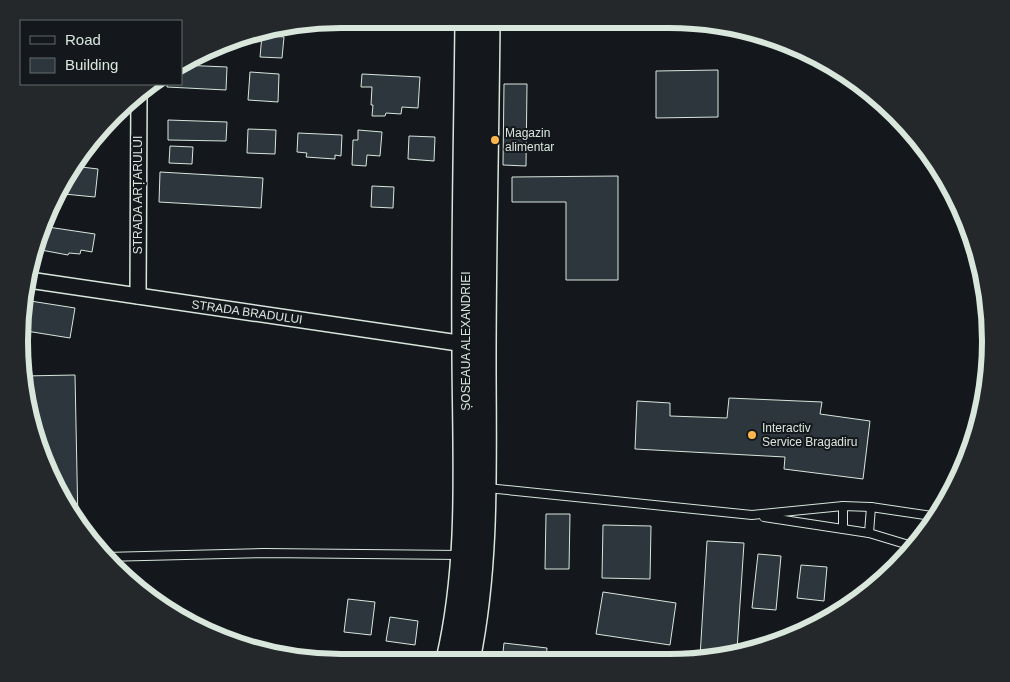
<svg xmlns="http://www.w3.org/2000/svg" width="1010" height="682" font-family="Arial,sans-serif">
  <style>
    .building { fill: #2c363c; stroke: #d8e6dc }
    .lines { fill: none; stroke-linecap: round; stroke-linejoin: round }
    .service-casing { stroke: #d8e6dc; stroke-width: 10 }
    .minor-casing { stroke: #d8e6dc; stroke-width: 18 }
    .trunk-casing { stroke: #d8e6dc; stroke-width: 28 }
    .service { stroke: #14181c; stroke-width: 8 }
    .minor { stroke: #14181c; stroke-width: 15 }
    .trunk { stroke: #14181c; stroke-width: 25 }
    .poi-dot { fill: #ffb74d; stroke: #14181c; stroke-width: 2 }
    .labels { text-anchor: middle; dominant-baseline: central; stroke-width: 4; stroke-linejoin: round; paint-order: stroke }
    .poi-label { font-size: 12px; fill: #d8e6dc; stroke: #14181c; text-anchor: start }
    .street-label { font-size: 12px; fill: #d8e6dc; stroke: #14181c }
    .rim { fill: none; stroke: #d8e6dc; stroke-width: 6 }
  </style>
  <rect width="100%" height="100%" fill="#14181c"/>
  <!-- building -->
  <g class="building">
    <polygon points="677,24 732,25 737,27 677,27"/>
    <polygon points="262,35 284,37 282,58 260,57"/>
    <polygon points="181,65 227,67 226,90 167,87 167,84 181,84"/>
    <polygon points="718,70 718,117 656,118 656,71"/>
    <polygon points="250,72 279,74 278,102 248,100"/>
    <polygon points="362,74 420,77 418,108 402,107 401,114 386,113 385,116 372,116 373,105 371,105 372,87 361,87"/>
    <polygon points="504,84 527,84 526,166 503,165"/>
    <polygon points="168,120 227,122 226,141 168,140"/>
    <polygon points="248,129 276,130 275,154 247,153"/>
    <polygon points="358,130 382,132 380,156 367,155 366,166 352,165 353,140 358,140"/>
    <polygon points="298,133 342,135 341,156 335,155 335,159 306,157 307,153 297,152"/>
    <polygon points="409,136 435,137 434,161 408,159"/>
    <polygon points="170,146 193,147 192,164 169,163"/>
    <polygon points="73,166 98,169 95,197 64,194 66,179"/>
    <polygon points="160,172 263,178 261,208 159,202"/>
    <polygon points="618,176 618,280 566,280 566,202 512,202 512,177"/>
    <polygon points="372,186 394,187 393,208 371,207"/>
    <polygon points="41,226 95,234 92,252 81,250 80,254 69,253 68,255 41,250 42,247 36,247"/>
    <polygon points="24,300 75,308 70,338 20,330 19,320"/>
    <polygon points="75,375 78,523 62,502 25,404 23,376"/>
    <polygon points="729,398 822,402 820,414 870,421 863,479 784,469 785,457 635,449 637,401 670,403 670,416 727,418"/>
    <polygon points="546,514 570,514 569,569 545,569"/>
    <polygon points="603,525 651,526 650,579 602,578"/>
    <polygon points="707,541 744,543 737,650 700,657"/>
    <polygon points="758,554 781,556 776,610 752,608"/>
    <polygon points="801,565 827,567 824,601 797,598"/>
    <polygon points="603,592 676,603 670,645 596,634"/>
    <polygon points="348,599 375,602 371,635 344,632"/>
    <polygon points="390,617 418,621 415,645 386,641"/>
    <polygon points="504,643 547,648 546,661 502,661"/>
  </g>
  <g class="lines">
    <!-- service casing -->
    <g class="service-casing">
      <g id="service">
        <polyline points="487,488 752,515 843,506 871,507 932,516"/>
        <polyline points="843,506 843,529"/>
        <polyline points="764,517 869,533 912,546"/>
        <polyline points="869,533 871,507"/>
        <polyline points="104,557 264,553 460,555"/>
      </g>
    </g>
    <!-- minor casing -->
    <g class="minor-casing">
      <g id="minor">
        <polyline points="29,280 465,344"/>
        <polyline points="138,296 139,95"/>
      </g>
    </g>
    <!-- trunk casing -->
    <g class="trunk-casing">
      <g id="trunk">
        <path d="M449 660C473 558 465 451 465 347 464 238 467 129 468 21"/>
        <path d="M467 660C487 562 483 462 483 362 483 248 486 135 487 21"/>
      </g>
    </g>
    <!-- service -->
    <use href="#service" class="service"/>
    <!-- minor -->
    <use href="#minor" class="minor"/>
    <!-- trunk -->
    <use href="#trunk" class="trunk"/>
  </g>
  <!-- markers -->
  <g class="poi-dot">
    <circle cx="495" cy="140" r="5"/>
    <circle cx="752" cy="435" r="5"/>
  </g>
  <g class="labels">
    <!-- poi labels -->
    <g class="poi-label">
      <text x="505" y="133">Magazin<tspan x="505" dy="14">alimentar</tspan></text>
      <text x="762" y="428">Interactiv<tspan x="762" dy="14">Service Bragadiru</tspan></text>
    </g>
    <!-- street labels -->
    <g class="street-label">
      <text transform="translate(138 195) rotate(-90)">STRADA ARȚARULUI</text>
      <text transform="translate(247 312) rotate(8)">STRADA BRADULUI</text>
      <text transform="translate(466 341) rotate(-90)">ȘOSEAUA ALEXANDRIEI</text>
    </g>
  </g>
  <!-- crop -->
  <path d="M0 0H1010V682H0ZM341 28H669A313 313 0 0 1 982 341V341A313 313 0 0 1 669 654H341A313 313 0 0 1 28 341V341A313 313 0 0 1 341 28Z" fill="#24282b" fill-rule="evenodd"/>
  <path class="rim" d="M341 28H669A313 313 0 0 1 982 341V341A313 313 0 0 1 669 654H341A313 313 0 0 1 28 341V341A313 313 0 0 1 341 28Z"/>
  <!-- legend -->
  <rect x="20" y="20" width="162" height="65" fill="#14181c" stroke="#626a69"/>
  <rect x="30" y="36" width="25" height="8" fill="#14181c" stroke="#626a69"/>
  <text x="65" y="45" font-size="15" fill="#d8e6dc">Road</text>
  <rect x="30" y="58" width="25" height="15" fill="#2c363c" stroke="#626a69"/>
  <text x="65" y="70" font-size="15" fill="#d8e6dc">Building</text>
</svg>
